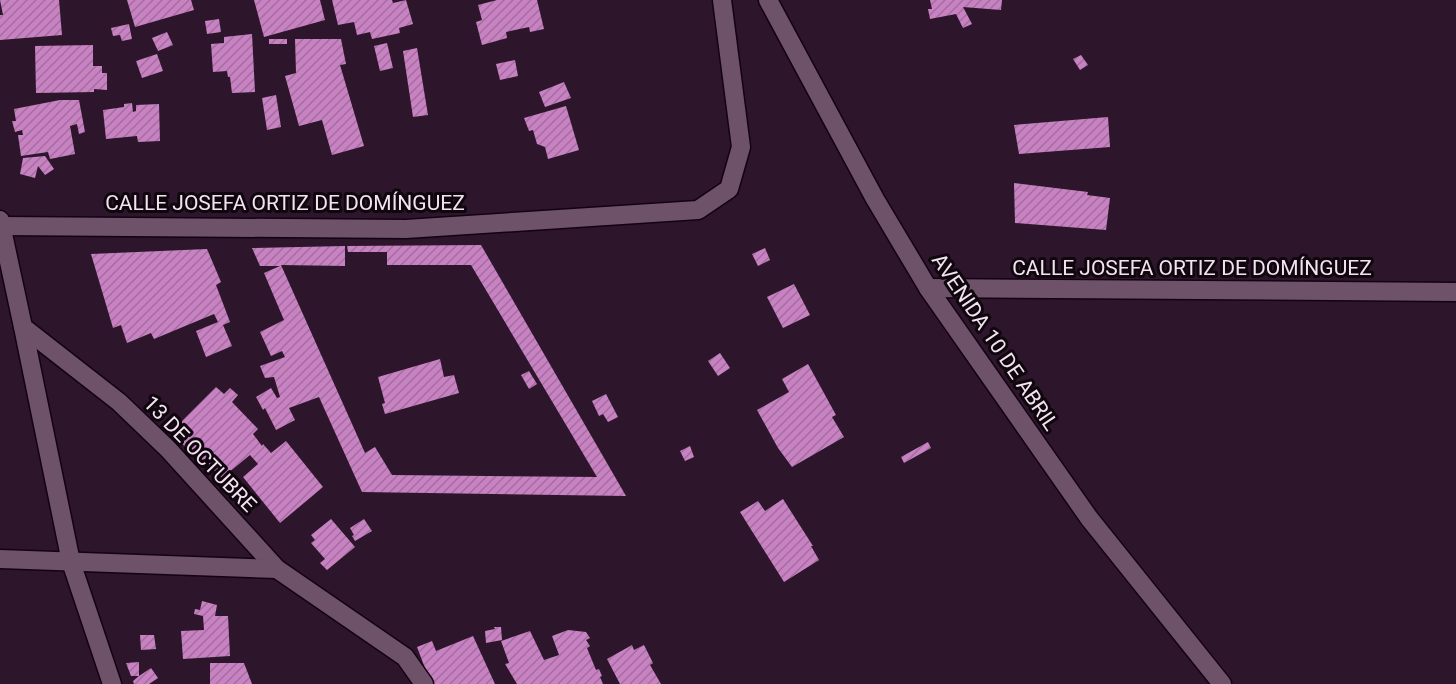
<svg xmlns="http://www.w3.org/2000/svg" width="1456" height="684" font-family="Roboto,sans-serif">
  <style>
    .building { fill: url(#building-hatch) }
    .lines { fill: none; stroke-linecap: round; stroke-linejoin: round }
    .street-casing { stroke: #140213; stroke-width: 21 }
    .secondary-casing { stroke: #140213; stroke-width: 21 }
    .street { stroke: #6d526a; stroke-width: 18 }
    .secondary { stroke: #6d526a; stroke-width: 18 }
    .labels { text-anchor: middle; dominant-baseline: central; stroke-width: 6; stroke-linejoin: round; paint-order: stroke }
    .street-label { font-size: 21px; fill: #f3e3f1; stroke: #0f060e }
  </style>
  <defs>
    <pattern id="building-hatch" width="6" height="6" patternUnits="userSpaceOnUse" patternTransform="scale(1.5)"><rect width="6" height="6" fill="#c881c2"/><path d="M-1 1l2-2M0 6l6-6M5 7l2-2" fill="none" stroke="#a26f9d"/></pattern>
  </defs>
  <rect width="100%" height="100%" fill="#2d162b"/>
  <!-- building -->
  <g class="building">
    <polygon points="0,0 59,0 62,35 0,40 0,15 3,15"/>
    <polygon points="127,0 191,0 194,10 135,27"/>
    <polygon points="254,0 320,0 325,20 264,37"/>
    <polygon points="332,0 392,0 393,3 406,0 413,24 399,28 400,33 372,39 370,32 357,35 354,22 338,25"/>
    <polygon points="497,0 537,0 544,29 530,32 529,27 506,32 507,38 482,45 476,22 482,20 478,5"/>
    <polygon points="930,0 1002,0 1001,10 963,7 972,24 963,28 956,14 930,19 928,9 932,9"/>
    <polygon points="219,19 221,32 207,34 205,21"/>
    <polygon points="129,24 132,39 122,41 120,35 113,36 111,28"/>
    <polygon points="167,32 173,45 158,51 152,38"/>
    <polygon points="252,34 255,92 232,93 230,77 228,77 227,71 213,72 211,44 224,43 224,37"/>
    <rect x="269" y="39" width="18" height="5"/>
    <polygon points="295,39 341,39 346,64 340,65 364,146 332,155 322,120 299,126 285,76 296,73"/>
    <polygon points="387,43 393,68 380,71 374,46"/>
    <polygon points="93,45 93,66 102,66 102,73 107,73 107,90 94,89 94,92 36,93 35,46"/>
    <polygon points="417,48 428,115 413,117 403,51"/>
    <polygon points="157,54 163,71 142,78 136,61"/>
    <polygon points="1081,55 1088,65 1080,70 1073,59"/>
    <polygon points="515,60 518,76 500,80 496,64"/>
    <polygon points="564,82 571,98 545,107 539,92"/>
    <polygon points="276,95 281,127 267,130 262,98"/>
    <polygon points="60,100 79,100 85,132 79,134 77,124 70,126 75,154 50,159 48,152 21,156 18,135 23,135 22,130 15,132 12,121 16,121 14,109"/>
    <polygon points="132,103 133,112 136,111 136,105 159,104 160,141 138,142 137,136 106,139 103,110 124,107 124,104"/>
    <polygon points="566,106 579,150 548,159 545,147 537,144 533,130 529,131 524,118"/>
    <polygon points="1108,117 1110,147 1019,154 1014,125"/>
    <polygon points="45,156 54,169 45,175 38,166 35,178 20,174 23,158"/>
    <polygon points="1014,183 1088,192 1087,195 1110,198 1106,230 1015,223"/>
    <polygon points="481,245 626,496 362,492 319,397 289,408 295,420 276,430 265,408 263,410 256,397 271,388 277,398 280,397 274,377 265,378 260,366 285,357 282,351 271,356 260,332 284,320 264,273 280,266 260,266 252,248 345,246 345,266 281,265 365,453 375,447 392,475 597,477 471,265 387,265 387,252 348,252 347,246"/>
    <polygon points="765,248 770,260 758,266 752,254"/>
    <polygon points="207,249 221,282 216,285 230,322 223,325 232,346 206,357 196,331 218,322 214,314 154,339 151,333 127,343 121,325 113,328 91,254"/>
    <polygon points="794,284 810,315 783,328 767,297"/>
    <polygon points="720,353 730,368 718,376 708,361"/>
    <polygon points="440,359 444,377 454,375 459,393 385,414 382,404 385,403 378,377"/>
    <polygon points="808,364 836,415 832,417 844,437 792,467 778,448 757,410 789,392 782,379"/>
    <polygon points="529,371 537,384 529,389 521,375"/>
    <polygon points="216,387 224,394 230,388 238,395 232,402 258,429 253,434 262,446 263,444 271,453 286,441 323,487 280,523 243,477 258,464 250,455 222,478 191,449 189,451 171,432"/>
    <polygon points="606,394 618,417 608,422 603,414 599,416 592,401"/>
    <polygon points="928,442 931,448 904,463 901,457"/>
    <polygon points="690,446 694,457 685,461 680,451"/>
    <polygon points="783,499 813,546 811,546 819,560 784,582 740,512 758,501 765,511"/>
    <polygon points="331,519 355,547 327,570 320,563 325,559 311,543 315,540 311,535"/>
    <polygon points="364,519 372,531 355,541 352,536 354,535 350,528"/>
    <polygon points="202,601 217,605 215,616 228,616 230,656 183,659 181,631 204,630 203,616 194,614 195,609 200,610"/>
    <polygon points="494,627 501,627 502,640 486,643 485,631 495,629"/>
    <polygon points="568,630 586,632 590,638 586,640 590,646 587,648 596,670 599,669 602,676 600,677 603,684 517,684 505,664 509,663 501,641 530,631 544,660 559,655 552,636"/>
    <polygon points="140,635 154,635 156,649 141,650"/>
    <polygon points="473,636 495,684 431,684 417,647 432,641 436,651"/>
    <polygon points="632,645 634,650 644,645 653,663 650,665 661,684 620,684 607,659"/>
    <polygon points="139,662 139,676 151,668 158,678 149,684 134,684 133,681 139,676 131,676 126,663"/>
    <polygon points="210,663 244,663 252,684 210,684"/>
  </g>
  <g class="lines">
    <!-- street casing -->
    <g class="street-casing">
      <g id="street">
        <polyline points="0,220 23,327 119,402 168,449 277,569 405,657 424,684"/>
        <polyline points="2,226 406,229 698,210 729,189 741,147 722,0"/>
        <polyline points="928,288 1456,292"/>
        <polyline points="23,327 71,562 112,684"/>
        <polyline points="0,559 277,569"/>
      </g>
    </g>
    <!-- secondary casing -->
    <g class="secondary-casing">
      <polyline id="secondary" points="768,0 875,199 928,288 1089,518 1222,684"/>
    </g>
    <!-- street -->
    <use href="#street" class="street"/>
    <!-- secondary -->
    <use href="#secondary" class="secondary"/>
  </g>
  <g class="labels">
    <!-- street labels -->
    <g class="street-label">
      <text x="285" y="203">CALLE JOSEFA ORTIZ DE DOMÍNGUEZ</text>
      <text x="1192" y="268">CALLE JOSEFA ORTIZ DE DOMÍNGUEZ</text>
      <text transform="translate(995 342) rotate(56)">AVENIDA 10 DE ABRIL</text>
      <text transform="translate(200 454) rotate(46)">13 DE OCTUBRE</text>
    </g>
  </g>
</svg>
